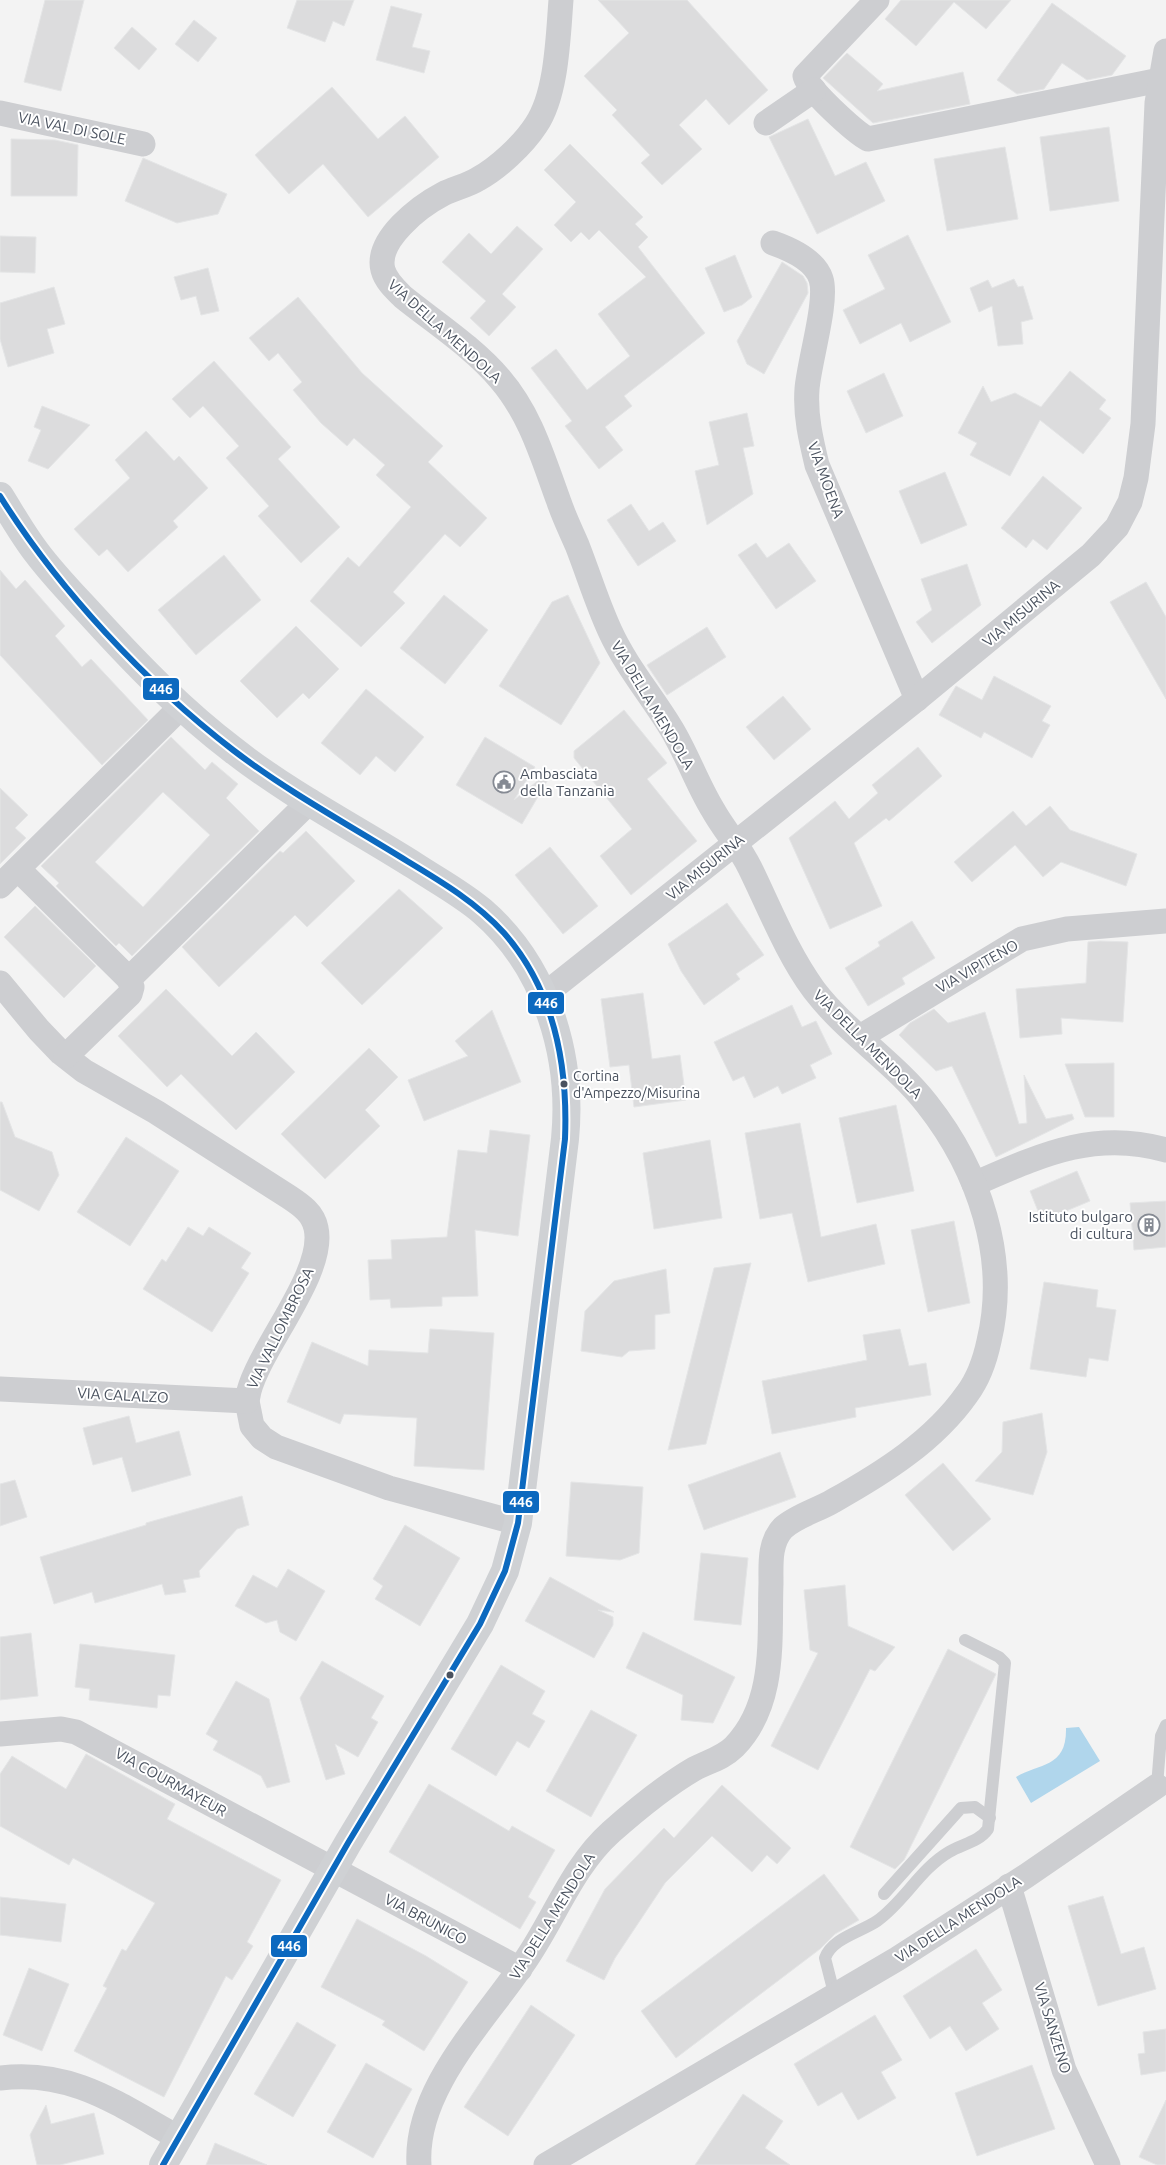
<svg xmlns="http://www.w3.org/2000/svg" width="1166" height="2165" font-family="Ubuntu,sans-serif">
  <style>
    .water { fill: #b0d6ec }
    .building { fill: #dcdcdd; stroke: #e4e5e6; fill-rule: evenodd }
    .lines { fill: none; stroke-linecap: round; stroke-linejoin: round }
    .lane { stroke: #cdced1; stroke-width: 12 }
    .street { stroke: #cdced1; stroke-width: 25 }
    .secondary { stroke: #cfd1d4; stroke-width: 28 }
    .bus-1-casing { stroke: #fff; stroke-width: 10 }
    .bus-1 { stroke: #0c69bf; stroke-width: 6 }
    .bus-dot { fill: #4a525f; stroke: #fff; stroke-width: 2 }
    .labels { text-anchor: middle; dominant-baseline: central; stroke-width: 4; stroke-linejoin: round; paint-order: stroke }
    .bus-label { font-size: 14px; fill: #4a525f; stroke: #fff; text-anchor: start }
    .street-label { font-size: 15px; fill: #4a525f; stroke: #fff }
    .poi-label { font-size: 15px; fill: #4a525f; stroke: #fff; text-anchor: start }
    .line-badge { stroke: #fff; stroke-width: 2 }
    .badge-label { font-size: 14px; text-anchor: middle; font-weight: bold; fill: #fff }
  </style>
  <rect width="100%" height="100%" fill="#f3f3f3"/>
  <!-- water -->
  <path class="water" d="M1079 1727 1100 1761 1031 1803 1016 1777C1040 1763 1067 1768 1066 1728Z"/>
  <!-- building -->
  <g class="building">
    <polygon points="45,0 84,0 61,91 24,82"/>
    <polygon points="297,0 354,0 344,26 333,21 325,42 287,28"/>
    <polygon points="598,0 687,0 768,90 729,125 706,99 679,125 702,149 662,185 641,163 650,155 612,115 617,110 584,76 629,33"/>
    <polygon points="901,0 1011,0 986,29 954,2 916,46 885,19"/>
    <polygon points="1052,3 1126,56 1112,75 1087,80 1062,63 1044,89 1017,94 997,80"/>
    <polygon points="391,6 422,14 412,47 430,51 424,73 376,60"/>
    <polygon points="194,20 217,38 198,62 175,44"/>
    <polygon points="132,27 157,49 139,70 114,48"/>
    <polygon points="847,53 883,84 877,91 963,72 970,104 873,123 823,78"/>
    <polygon points="332,87 378,139 405,116 439,157 368,217 323,164 289,194 255,155"/>
    <polygon points="808,119 835,176 866,162 885,201 817,234 769,137"/>
    <polygon points="1109,127 1119,201 1050,211 1040,137"/>
    <polygon points="11,139 55,140 78,145 77,196 11,196"/>
    <polygon points="570,144 643,217 635,224 648,237 638,247 705,333 624,396 632,406 605,427 623,450 599,469 565,426 572,421 531,368 556,349 587,390 630,356 598,314 646,277 599,230 589,240 581,232 571,242 554,225 576,202 544,170"/>
    <polygon points="1005,147 1018,219 947,231 934,159"/>
    <polygon points="143,158 227,194 218,214 177,223 125,201"/>
    <polygon points="517,226 543,249 502,294 516,307 489,336 470,318 486,301 442,262 469,233 491,254"/>
    <polygon points="908,235 951,322 910,342 901,323 860,344 843,310 885,289 868,255"/>
    <polygon points="0,236 36,237 35,273 0,272"/>
    <polygon points="735,255 752,297 742,305 724,312 705,268"/>
    <polygon points="782,262 803,276 807,283 808,293 764,374 747,364 737,341"/>
    <polygon points="208,268 219,311 201,315 196,296 181,300 174,277"/>
    <polygon points="1014,279 1018,287 1023,286 1033,319 1021,322 1023,344 998,346 992,306 979,312 970,288 988,280 992,288"/>
    <polygon points="54,287 65,324 47,329 54,353 8,367 0,339 0,303"/>
    <polygon points="298,297 362,373 443,446 428,462 487,518 460,547 445,534 393,592 405,603 361,647 310,601 348,557 359,567 411,507 376,475 385,465 354,438 347,446 321,423 293,390 302,382 278,353 269,361 249,338"/>
    <polygon points="214,361 291,447 278,459 340,527 301,563 258,516 269,506 226,458 239,446 203,406 190,418 172,399"/>
    <polygon points="1070,371 1106,400 1099,409 1111,418 1083,454 1040,420 1010,476 970,455 977,443 958,433 983,386 991,402 1015,393 1041,407"/>
    <polygon points="884,373 903,416 866,433 847,391"/>
    <polygon points="42,406 90,425 48,469 28,461 41,430 34,427"/>
    <polygon points="747,413 754,446 743,448 753,494 707,525 695,471 719,465 709,422"/>
    <polygon points="146,431 174,461 179,456 208,488 173,521 178,527 128,572 107,549 99,556 74,529 130,478 115,460"/>
    <polygon points="945,472 967,525 921,544 899,491"/>
    <polygon points="1043,476 1082,508 1047,550 1033,539 1026,548 1001,528"/>
    <polygon points="631,504 649,531 663,522 676,541 638,566 607,520"/>
    <polygon points="756,543 767,558 789,543 816,581 776,609 738,555"/>
    <polygon points="224,555 261,600 196,655 158,610"/>
    <polygon points="967,564 981,605 932,643 916,622 932,610 921,579"/>
    <polygon points="0,570 16,589 25,580 65,626 55,636 82,667 91,659 148,720 102,765 0,655"/>
    <polygon points="1146,582 1166,617 1166,699 1110,602"/>
    <polygon points="444,595 488,630 445,684 400,648"/>
    <polygon points="568,595 600,663 561,725 499,686 552,602"/>
    <polygon points="296,626 339,669 309,699 303,693 277,718 240,681"/>
    <polygon points="707,627 726,657 667,695 647,665"/>
    <polygon points="994,676 1051,706 1042,721 1050,725 1032,758 984,732 981,738 939,715 956,686 982,700"/>
    <polygon points="366,689 424,737 395,772 376,756 360,775 321,743"/>
    <polygon points="783,696 811,729 774,760 746,727"/>
    <polygon points="624,710 667,763 647,779 697,841 631,895 600,856 632,829 574,758 574,751"/>
    <path d="M171 737 205 770 212 762 238 784 226 798 259 831 132 956 119 943 116 946 56 886 59 883 41 866ZM163 792 210 835 143 907 95 862Z"/>
    <polygon points="485,737 535,767 514,800 551,770 553,771 522,824 456,785"/>
    <polygon points="918,747 942,776 889,821 886,818 854,843 882,906 830,929 789,838 835,801 849,819 878,793 872,785"/>
    <polygon points="0,788 28,815 15,828 26,838 0,864"/>
    <polygon points="1050,806 1070,830 1137,854 1126,886 1061,862 1043,877 1015,845 972,882 954,862 1013,811 1026,826"/>
    <polygon points="306,831 355,881 307,927 295,915 219,987 182,947 280,851 283,853"/>
    <polygon points="550,847 598,906 563,934 515,875"/>
    <polygon points="399,889 443,928 362,1005 321,963"/>
    <polygon points="727,903 764,955 736,974 740,979 704,1005 681,971 668,944"/>
    <polygon points="35,906 96,966 64,998 4,937"/>
    <polygon points="912,921 935,958 902,978 905,984 868,1006 845,968 880,946 878,942"/>
    <polygon points="1100,941 1128,942 1123,1022 1061,1018 1062,1034 1020,1038 1016,989 1086,983 1088,942"/>
    <polygon points="166,989 232,1056 256,1032 295,1072 236,1130 181,1074 167,1087 118,1036"/>
    <polygon points="643,993 652,1059 680,1055 686,1100 634,1107 629,1065 610,1067 601,999"/>
    <polygon points="792,1005 802,1027 816,1021 832,1054 810,1065 816,1078 782,1094 778,1086 754,1098 744,1076 733,1081 714,1042"/>
    <polygon points="934,1009 948,1023 985,1012 1019,1124 1027,1123 1024,1075 1046,1119 1072,1114 1074,1119 996,1157 952,1066 936,1071 899,1035 910,1023"/>
    <polygon points="492,1010 521,1082 424,1121 408,1080 468,1056 455,1041"/>
    <polygon points="369,1048 398,1077 365,1110 380,1126 325,1179 281,1134"/>
    <polygon points="1114,1063 1114,1117 1085,1117 1065,1064"/>
    <polygon points="0,1102 2,1102 15,1137 52,1152 59,1175 39,1211 0,1190"/>
    <polygon points="896,1105 914,1191 857,1203 839,1118"/>
    <polygon points="800,1123 821,1237 876,1224 885,1264 808,1282 792,1213 760,1219 745,1133"/>
    <polygon points="490,1130 530,1135 518,1236 475,1230 478,1296 442,1297 442,1306 391,1308 390,1299 370,1300 368,1260 392,1259 391,1240 447,1237 458,1150 487,1153"/>
    <polygon points="126,1137 179,1171 130,1246 77,1212"/>
    <polygon points="710,1140 722,1218 654,1229 643,1153"/>
    <polygon points="1077,1171 1090,1201 1042,1221 1030,1191"/>
    <polygon points="1166,1201 1166,1247 1134,1250 1130,1203"/>
    <polygon points="954,1221 970,1303 928,1312 911,1230"/>
    <polygon points="188,1227 203,1236 209,1227 251,1253 241,1268 249,1273 212,1332 143,1289 162,1259 166,1262"/>
    <polygon points="751,1263 706,1444 668,1450 714,1268"/>
    <polygon points="666,1269 670,1313 655,1315 655,1349 629,1351 622,1357 581,1351 585,1311 614,1281"/>
    <polygon points="1044,1282 1098,1290 1096,1307 1116,1310 1108,1361 1089,1358 1086,1377 1030,1369"/>
    <polygon points="430,1329 494,1333 484,1470 414,1466 417,1418 344,1414 340,1424 287,1402 312,1342 368,1366 369,1350 428,1353"/>
    <polygon points="900,1329 909,1366 926,1363 931,1395 855,1408 856,1417 772,1434 762,1381 867,1360 863,1335"/>
    <polygon points="1042,1413 1047,1452 1033,1495 975,1481 1002,1452 1003,1422"/>
    <polygon points="129,1416 136,1443 179,1431 191,1475 132,1492 122,1457 93,1465 83,1428"/>
    <polygon points="780,1452 796,1497 704,1530 688,1485"/>
    <polygon points="943,1463 991,1519 953,1551 905,1495"/>
    <polygon points="15,1480 27,1517 0,1526 0,1484"/>
    <polygon points="571,1482 643,1487 639,1553 620,1560 566,1556"/>
    <polygon points="242,1496 249,1525 237,1529 199,1571 200,1577 183,1580 186,1592 165,1595 162,1584 95,1603 92,1592 54,1604 40,1557 146,1525 146,1523"/>
    <polygon points="405,1525 460,1558 420,1626 375,1599 383,1586 373,1579"/>
    <polygon points="701,1553 748,1558 741,1625 694,1620"/>
    <polygon points="288,1569 325,1591 296,1641 280,1632 277,1620 266,1623 235,1606 253,1575 277,1588"/>
    <polygon points="550,1577 614,1612 598,1610 613,1617 613,1625 594,1658 525,1621"/>
    <polygon points="845,1585 848,1626 895,1647 875,1671 870,1669 818,1770 771,1746 818,1653 810,1650 804,1590"/>
    <polygon points="643,1632 735,1677 713,1723 681,1720 683,1695 626,1668"/>
    <polygon points="31,1633 38,1696 0,1700 0,1637"/>
    <polygon points="80,1644 175,1655 170,1696 158,1695 157,1708 89,1700 90,1689 75,1687"/>
    <polygon points="948,1649 996,1674 904,1860 895,1869 850,1847"/>
    <polygon points="322,1661 384,1696 371,1718 378,1722 358,1757 335,1744 345,1774 326,1780 300,1698"/>
    <polygon points="501,1665 545,1691 532,1714 545,1721 529,1748 517,1741 496,1776 451,1749"/>
    <polygon points="236,1681 269,1699 290,1782 267,1788 261,1776 213,1750 218,1741 206,1734"/>
    <polygon points="591,1710 637,1735 591,1817 546,1791"/>
    <polygon points="86,1754 175,1804 167,1819 281,1880 247,1942 253,1946 232,1980 226,1976 164,2097 74,2051 107,1988 103,1986 122,1949 126,1951 155,1903 73,1858 69,1865 0,1826 0,1774 12,1756 66,1789"/>
    <polygon points="429,1784 509,1831 512,1826 555,1850 528,1897 536,1902 520,1929 389,1852"/>
    <polygon points="722,1785 791,1848 777,1864 767,1855 752,1872 712,1836 665,1883 615,1958 604,1980 566,1961 605,1889 664,1828 674,1838"/>
    <polygon points="824,1874 859,1920 835,1934 820,1949 676,2058 641,2011"/>
    <polygon points="1103,1896 1121,1954 1144,1947 1156,1989 1098,2006 1068,1906"/>
    <polygon points="0,1897 66,1904 61,1942 0,1935"/>
    <polygon points="357,1919 426,1956 468,1982 424,2051 382,2025 385,2021 321,1987"/>
    <polygon points="976,1949 1002,1990 982,2003 999,2029 966,2051 950,2026 930,2039 903,1996"/>
    <polygon points="29,1968 69,1984 42,2051 3,2035"/>
    <polygon points="531,2005 575,2035 508,2136 464,2107"/>
    <polygon points="875,2015 902,2060 881,2072 896,2098 858,2120 842,2092 818,2106 794,2064"/>
    <polygon points="297,2022 336,2045 293,2117 254,2094"/>
    <polygon points="1166,2029 1166,2071 1141,2075 1138,2054 1145,2053 1143,2032"/>
    <polygon points="366,2063 412,2089 373,2158 327,2132"/>
    <polygon points="1032,2065 1055,2129 977,2156 955,2093"/>
    <polygon points="743,2094 783,2121 765,2148 790,2165 695,2165"/>
    <polygon points="1166,2100 1166,2165 1157,2165 1139,2157"/>
    <polygon points="46,2105 51,2124 94,2113 104,2154 60,2165 37,2165 30,2135"/>
    <polygon points="215,2143 267,2165 206,2165"/>
  </g>
  <g class="lines">
    <!-- lane -->
    <g class="lane">
      <polyline points="1157,1786 1161,1736 1166,1725"/>
      <polyline points="884,1894 961,1808 975,1807 990,1818"/>
      <path d="M835 1997 825 1958C832 1938 861 1932 877 1921 904 1902 920 1869 949 1852 962 1844 979 1842 988 1829L1005 1663 999 1657 965 1640"/>
    </g>
    <!-- street -->
    <g class="street">
      <path d="M877 0 805 76C806 88 856 133 868 139L1160 80"/>
      <polyline points="0,113 143,144"/>
      <polyline points="766,123 814,90"/>
      <path d="M773 243C790 249 815 260 821 279 828 301 809 362 807 389 805 415 811 440 817 465L917 699"/>
      <polyline points="18,869 129,979"/>
      <polyline points="0,886 181,707"/>
      <path d="M0 983 39 1030 61 1053 84 1071 156 1112 289 1197C301 1205 313 1213 316 1228 326 1272 261 1346 249 1391L247 1401 252 1426 262 1438 276 1447 389 1488 518 1523"/>
      <polyline points="544,995 917,699 1091,555 1117,527 1130,502 1136,478 1143,424 1157,103 1166,51"/>
      <polyline points="860,1037 1022,939 1067,929 1166,921"/>
      <polyline points="66,1056 130,994 132,987 129,979 310,801"/>
      <path d="M974 1184C1039 1156 1094 1129 1166 1150"/>
      <polyline points="0,1389 247,1401"/>
      <polyline points="0,1734 61,1729 76,1732 520,1969"/>
      <polyline points="1009,1886 1064,2070 1108,2165"/>
      <path d="M0 2078C72 2069 119 2105 179 2138"/>
      <path d="M419 2165C414 2087 489 2017 529 1955 556 1914 574 1865 611 1832 637 1809 665 1786 694 1769 707 1762 723 1758 734 1747 777 1703 769 1638 771 1583 771 1564 769 1543 783 1528 796 1516 818 1510 833 1501 883 1473 934 1441 967 1394 979 1378 985 1360 989 1341 1009 1258 979 1170 927 1104 894 1062 847 1033 814 990 787 953 770 909 750 868 740 847 724 830 713 810 697 784 687 754 671 728 651 695 626 666 610 631 597 603 588 573 577 545 571 531 564 517 559 502 543 459 531 415 500 379 474 348 434 322 403 297 395 289 386 281 383 270 375 240 420 206 443 194 454 188 467 186 478 179 498 168 523 145 536 125 557 94 558 37 561 0"/>
      <polyline points="546,2165 897,1959 1026,1876 1157,1786"/>
    </g>
    <!-- secondary -->
    <path class="secondary" d="M0 496C12 515 23 535 37 553 55 577 76 598 96 620 139 667 183 712 233 750 289 794 355 828 415 866 438 881 462 894 482 911 547 967 573 1057 565 1139L518 1523 505 1571 480 1624 348 1843 163 2165"/>
    <!-- bus-1 casing -->
    <g class="bus-1-casing">
      <path id="bus-1" d="M0 496C58 589 146 683 233 750 288 792 349 825 407 861 442 882 477 903 504 933 554 990 568 1066 565 1139L518 1523 505 1571 480 1624 348 1843 163 2165"/>
    </g>
    <!-- bus-1 -->
    <use href="#bus-1" class="bus-1"/>
  </g>
  <!-- icons -->
  <defs>
    <g id="civic-ring" transform="scale(1.125)"><circle r="9.5" fill="#fff" stroke="#858a93" stroke-width="1.5"/><path d="M-.6-6.5H3V-4.5H.6V-3L4-1V1h2V6H-6V1h2V-1L-.6-3ZM-1.2 2.5V6h2.4V2.5Z" fill="#858a93"/></g>
    <g id="building-ring" transform="scale(1.125)"><circle r="9.5" fill="#fff" stroke="#858a93" stroke-width="1.5"/><path d="M-4-6H4V6H1V3H-1V6H-4ZM-2.5-4.3h1.7v1.8h-1.7ZM.8-4.3h1.7v1.8H.8ZM-2.5-1h1.7V.8h-1.7ZM.8-1h1.7V.8H.8Z" fill="#858a93"/></g>
  </defs>
  <g fill-rule="evenodd">
    <use href="#civic-ring" x="504" y="782"/>
    <use href="#building-ring" x="1149" y="1225"/>
  </g>
  <!-- markers -->
  <g class="bus-dot">
    <circle cx="564" cy="1084" r="4.5"/>
    <circle cx="450" cy="1675" r="4.5"/>
  </g>
  <g class="labels">
    <!-- bus labels -->
    <g class="bus-label">
      <text x="573" y="1076">Cortina<tspan x="573" dy="17">d'Ampezzo/Misurina</tspan></text>
    </g>
    <!-- street labels -->
    <g class="street-label">
      <text transform="translate(72 128) rotate(12)">VIA VAL DI SOLE</text>
      <text transform="translate(445 331) rotate(42)">VIA DELLA MENDOLA</text>
      <text transform="translate(826 480) rotate(70)">VIA MOENA</text>
      <text transform="translate(1021 613) rotate(-40)">VIA MISURINA</text>
      <text transform="translate(653 705) rotate(59)">VIA DELLA MENDOLA</text>
      <text transform="translate(705 867) rotate(-39)">VIA MISURINA</text>
      <text transform="translate(977 966) rotate(-30)">VIA VIPITENO</text>
      <text transform="translate(868 1044) rotate(45)">VIA DELLA MENDOLA</text>
      <text transform="translate(280 1328) rotate(-64)">VIA VALLOMBROSA</text>
      <text transform="translate(123 1395) rotate(3)">VIA CALALZO</text>
      <text transform="translate(171 1782) rotate(29)">VIA COURMAYEUR</text>
      <text transform="translate(552 1916) rotate(-58)">VIA DELLA MENDOLA</text>
      <text transform="translate(426 1919) rotate(28)">VIA BRUNICO</text>
      <text transform="translate(958 1919) rotate(-33)">VIA DELLA MENDOLA</text>
      <text transform="translate(1053 2028) rotate(73)">VIA SANZENO</text>
    </g>
    <!-- poi labels -->
    <g class="poi-label">
      <text x="520" y="773">Ambasciata<tspan x="520" dy="17">della Tanzania</tspan></text>
      <text x="1133" y="1216" text-anchor="end">Istituto bulgaro<tspan x="1133" dy="17">di cultura</tspan></text>
    </g>
  </g>
  <g class="line-badge">
    <rect x="142" y="677" width="38" height="24" rx="5" fill="#0c69bf"/>
    <rect x="527" y="991" width="38" height="24" rx="5" fill="#0c69bf"/>
    <rect x="502" y="1490" width="38" height="24" rx="5" fill="#0c69bf"/>
    <rect x="270" y="1934" width="38" height="24" rx="5" fill="#0c69bf"/>
  </g>
  <g class="badge-label">
    <text x="161" y="694">446</text>
    <text x="546" y="1008">446</text>
    <text x="521" y="1507">446</text>
    <text x="289" y="1951">446</text>
  </g>
</svg>
